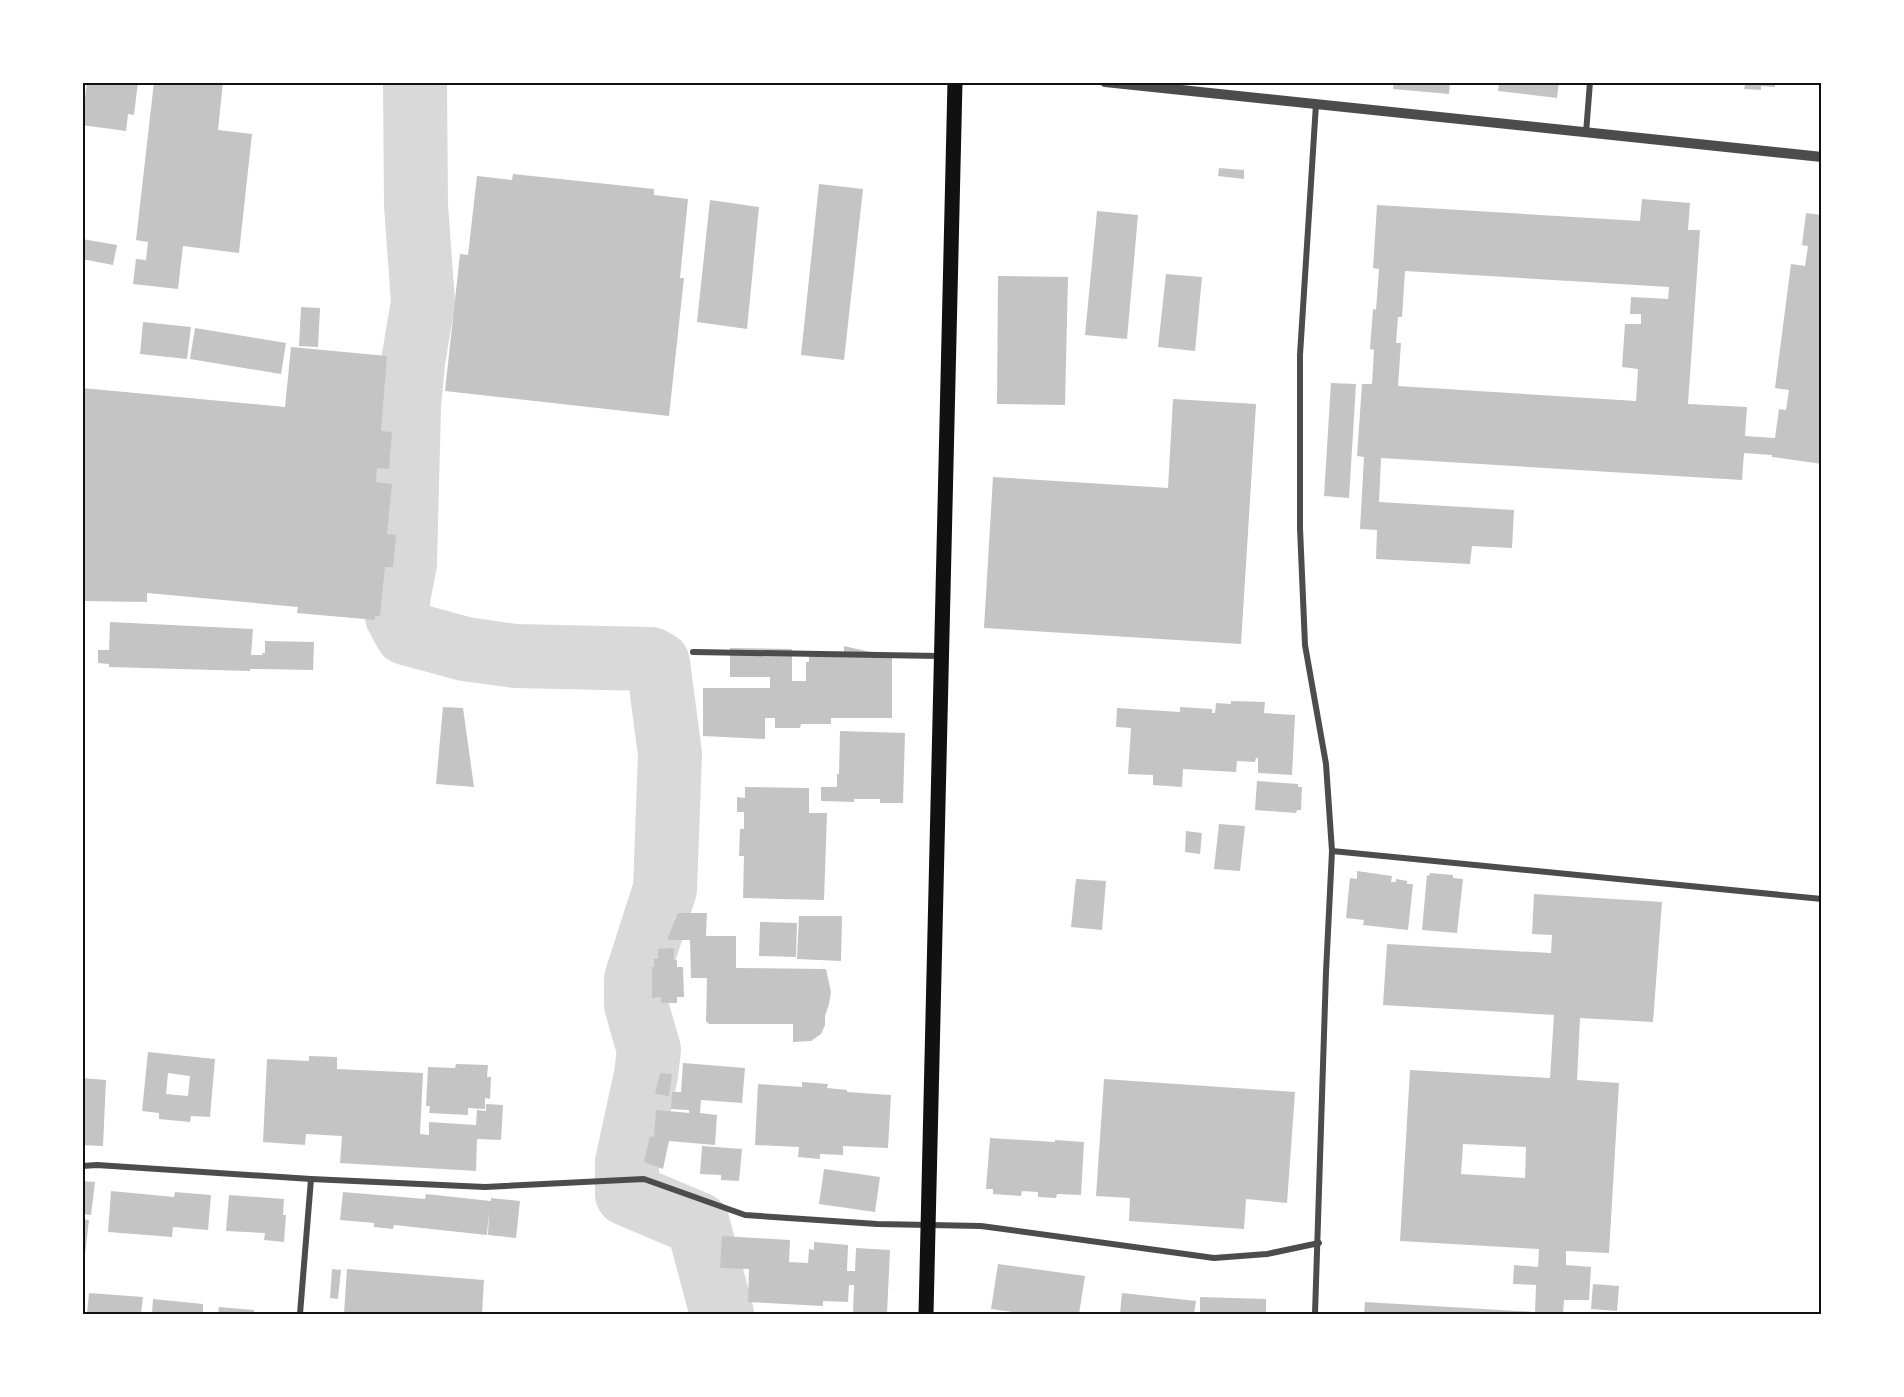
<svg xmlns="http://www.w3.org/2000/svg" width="1904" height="1397" font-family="Commissioner,sans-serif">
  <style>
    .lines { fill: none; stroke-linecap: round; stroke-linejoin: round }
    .river { stroke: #d9d9d9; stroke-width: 64 }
    .building { fill: #c4c4c4; fill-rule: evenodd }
    .minor { stroke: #4c4c4c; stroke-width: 6 }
    .tertiary { stroke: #4c4c4c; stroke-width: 10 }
    .primary { stroke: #111; stroke-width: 15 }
    .neatline { fill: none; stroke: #111; stroke-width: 2 }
  </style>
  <rect width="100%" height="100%" fill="#fff"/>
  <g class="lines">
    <!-- river -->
    <polyline class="river" points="415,82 416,205 423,302 413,362 409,407 405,564 399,594 397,616 406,633 465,649 515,656 651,659 658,663 670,754 665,889 636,979 636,1005 649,1050 646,1075 627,1162 627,1194 698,1224 722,1314"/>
  </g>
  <!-- building -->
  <g class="building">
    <polygon points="87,82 138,82 134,115 128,114 126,131 82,125"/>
    <polygon points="154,82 223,82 218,130 252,134 239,253 183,246 178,289 133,284 136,259 146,260 148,242 136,240"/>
    <polygon points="1394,82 1450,82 1449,94 1393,89"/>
    <polygon points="1499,82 1559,82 1557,98 1498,91"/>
    <polygon points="1740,82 1775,82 1775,87 1761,86 1761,90 1744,89 1745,85 1740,84"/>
    <polygon points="1219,168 1244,170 1244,179 1218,176"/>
    <polygon points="513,174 654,189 654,195 688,199 680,278 684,278 669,416 445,391 460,254 468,255 477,176 512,180"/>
    <polygon points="819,184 863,189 844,360 801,355"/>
    <path d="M1642 199 1690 203 1688 230H1700L1688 404 1747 407 1745 436 1775 438 1779 409 1786 410 1789 390 1775 388 1791 264 1805 266 1808 246 1802 245 1806 213 1822 215V464L1772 457V455L1744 453 1742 480 1381 458 1379 502 1514 510 1512 548 1472 546 1470 564 1376 559 1377 530 1360 529 1364 457 1357 456 1362 384H1372L1374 350 1370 349 1373 309 1376 310 1379 269 1373 268 1377 205 1640 221ZM1405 271 1669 287 1668 299 1631 297 1630 314H1641V324H1625L1622 367 1638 369 1636 401 1398 386 1401 343H1396L1398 317H1402Z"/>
    <polygon points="710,200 759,207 747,329 697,322"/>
    <polygon points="1097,211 1138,215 1127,339 1085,335"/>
    <polygon points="82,239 117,245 113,265 82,259"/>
    <polygon points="1166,274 1202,277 1195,351 1158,347"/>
    <polygon points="998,276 1068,277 1065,405 997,404"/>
    <polygon points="301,307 320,308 318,347 299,346"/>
    <polygon points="143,322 191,327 187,359 140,354"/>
    <polygon points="195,328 286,343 281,374 190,359"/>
    <polygon points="291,347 387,356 381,431 392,432 389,469 377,468 376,482 392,484 387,534 396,535 393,567 385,567 380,616 375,616 375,620 297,613 298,607 147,593 147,602 82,601 82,388 285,407"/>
    <polygon points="1331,383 1356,384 1349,498 1324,496"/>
    <polygon points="1173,399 1256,404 1241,644 984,628 993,477 1168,488"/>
    <polygon points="110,622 253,629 251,655 263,655 262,653 265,653 265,641 314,642 313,670 262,669 250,669 250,671 109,667 109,664 98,663 98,650 109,650"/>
    <polygon points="844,646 892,657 892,718 831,718 831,724 801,724 800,728 775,728 775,718 765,718 765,739 703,736 703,688 770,688 770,677 730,677 730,648 792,649 792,681 806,681 806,662 809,662 809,655 844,655"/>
    <polygon points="1231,701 1265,702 1264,713 1295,715 1292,775 1258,773 1258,758 1256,758 1255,762 1237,761 1236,772 1183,769 1182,787 1153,785 1153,775 1128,774 1131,728 1116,727 1117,708 1180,712 1180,707 1212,709 1212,713 1215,713 1216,703 1231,704"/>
    <polygon points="443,707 463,708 474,787 436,784"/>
    <polygon points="840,731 905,733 903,803 880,803 880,799 854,799 854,802 821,801 821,787 837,787 837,774 839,774"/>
    <polygon points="1257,781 1298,784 1298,787 1302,787 1301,810 1297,810 1296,813 1255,810"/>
    <polygon points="745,787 809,788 809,813 827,813 824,900 743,898 744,856 739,856 740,829 744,829 744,812 737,812 737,797 745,798"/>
    <polygon points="1219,824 1245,826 1240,871 1214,869"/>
    <polygon points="1186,831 1202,833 1200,854 1185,852"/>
    <polygon points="1357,871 1392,876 1391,882 1396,882 1396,879 1407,881 1407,884 1413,884 1408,930 1363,925 1364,920 1346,918 1350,878 1357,879"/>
    <polygon points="1430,873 1453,875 1453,878 1463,879 1457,933 1422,930 1427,875 1429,876"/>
    <polygon points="1076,879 1106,881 1102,930 1071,927"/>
    <path d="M1534 894 1662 902 1653 1022 1580 1018 1577 1080 1619 1083 1609 1253 1566 1251V1265L1591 1267 1589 1300H1564L1563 1314H1364L1365 1302 1535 1312 1536 1285 1513 1284 1514 1265 1538 1267 1539 1249 1400 1241 1410 1070 1550 1078 1554 1015 1383 1005 1387 944 1551 953 1552 935 1532 934ZM1463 1144 1526 1147 1525 1178 1461 1174Z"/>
    <polygon points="678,913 707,913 706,936 736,936 736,968 826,969 831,992 829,1004 825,1016 825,1025 821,1034 811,1041 793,1042 793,1024 709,1024 706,1021 707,978 691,978 690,940 667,940"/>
    <polygon points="799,916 842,916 841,961 797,959"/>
    <polygon points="760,922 797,923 796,957 759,956"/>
    <polygon points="674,948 674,960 677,960 677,967 683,967 684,997 677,997 677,1003 661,1003 661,997 652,998 652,967 654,967 654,959 658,959 658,949"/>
    <path d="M148 1052 215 1059 210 1117 191 1116 190 1122 159 1119V1113L142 1111ZM168 1073 190 1076 188 1096 166 1094Z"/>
    <polygon points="309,1056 337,1057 337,1069 423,1073 420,1134 429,1135 429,1122 476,1125 477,1110 486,1111 486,1104 503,1105 501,1140 477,1139 476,1171 340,1163 342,1136 306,1134 305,1145 263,1142 267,1059 309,1061"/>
    <polygon points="683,1063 745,1068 742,1103 701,1100 700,1113 717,1115 715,1145 669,1141 663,1169 644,1162 650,1136 654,1137 656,1110 689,1113 689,1110 671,1109 672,1092 681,1092"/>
    <polygon points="456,1064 488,1065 487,1077 491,1077 490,1099 485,1098 485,1109 468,1108 468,1115 429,1113 430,1106 426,1106 428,1067 455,1068"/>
    <polygon points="660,1073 672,1074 669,1096 655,1094"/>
    <polygon points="82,1078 106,1080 103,1146 82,1145"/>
    <polygon points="1104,1079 1295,1092 1287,1203 1246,1199 1244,1229 1129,1221 1130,1198 1096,1196"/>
    <polygon points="802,1082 828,1084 827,1088 847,1090 847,1092 891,1095 888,1148 843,1146 843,1155 820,1154 820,1159 798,1157 799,1147 755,1145 758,1084 802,1087"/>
    <polygon points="990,1138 1055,1142 1055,1140 1084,1142 1081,1195 1057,1194 1056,1198 1038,1197 1038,1192 1022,1191 1021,1196 993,1194 993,1189 986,1189"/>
    <polygon points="702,1146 742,1149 739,1181 721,1180 721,1175 700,1174"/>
    <polygon points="824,1169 880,1177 875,1212 819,1204"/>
    <polygon points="82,1181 95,1182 91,1215 82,1214"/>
    <polygon points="111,1191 174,1197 175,1192 211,1195 208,1230 173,1227 172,1237 108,1232"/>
    <polygon points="343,1192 425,1199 426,1194 491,1201 491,1198 520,1201 516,1238 488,1235 489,1211 487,1235 394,1225 393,1229 374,1227 374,1223 340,1220"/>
    <polygon points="229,1195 284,1199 283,1215 286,1215 284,1242 264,1240 265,1233 226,1231"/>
    <polygon points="82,1219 89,1220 84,1264 82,1264"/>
    <polygon points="722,1236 790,1240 789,1262 808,1263 809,1249 814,1250 814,1242 848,1245 847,1271 855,1271 856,1248 890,1250 887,1314 853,1314 854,1285 849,1285 848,1302 823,1301 823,1306 748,1302 749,1269 720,1268"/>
    <polygon points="998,1264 1085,1276 1079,1314 1027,1314 991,1309"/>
    <polygon points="332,1269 341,1270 338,1299 330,1298"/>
    <polygon points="347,1269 484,1280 482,1314 344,1314"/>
    <polygon points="1593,1284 1619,1286 1617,1311 1591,1309"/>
    <polygon points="89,1293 143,1297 141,1314 87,1314"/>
    <polygon points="1122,1293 1196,1301 1194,1314 1120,1314"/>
    <polygon points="1200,1297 1266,1299 1266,1314 1200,1314"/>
    <polygon points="153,1299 203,1304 203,1314 152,1314"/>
    <polygon points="219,1307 254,1310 254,1314 218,1314"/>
  </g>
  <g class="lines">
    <!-- minor -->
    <g class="minor">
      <polyline points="1586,133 1590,82"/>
      <polyline points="693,652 939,656"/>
      <polyline points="1332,851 1822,899"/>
      <polyline points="82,1166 97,1165 311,1179 485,1187 644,1179 745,1215 877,1224 981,1226 1214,1258 1267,1254 1319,1243"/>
      <polyline points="300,1314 311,1179"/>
      <polyline points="1315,1314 1326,972 1332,851 1326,764 1305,645 1300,528 1300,355 1316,104"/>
    </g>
    <!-- tertiary -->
    <polyline class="tertiary" points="1105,82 1822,157"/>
    <!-- primary -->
    <polyline class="primary" points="926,1314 955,82"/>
  </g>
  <!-- border -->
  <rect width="1904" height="1397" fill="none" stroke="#ffffff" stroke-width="168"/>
  <rect x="84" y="84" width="1736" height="1229" class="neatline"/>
</svg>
